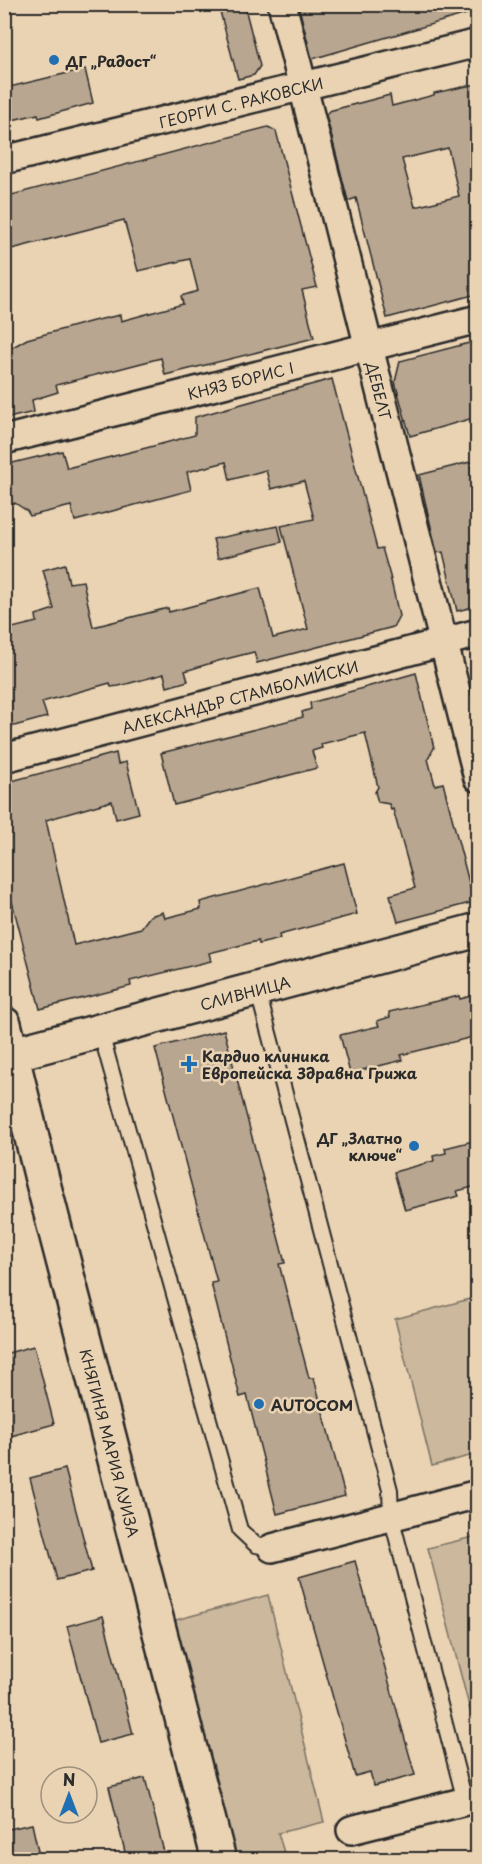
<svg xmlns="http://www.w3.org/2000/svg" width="482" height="1864" font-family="'Playpen Sans',sans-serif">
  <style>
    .green { fill: #cbb89d; stroke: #7b7264; stroke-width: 1.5 }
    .building { fill: #b8a690; stroke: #2b2b2b; stroke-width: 1.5; fill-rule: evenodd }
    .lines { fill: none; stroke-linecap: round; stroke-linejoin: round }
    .service-casing { stroke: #2b2b2b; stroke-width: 18 }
    .minor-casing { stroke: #2b2b2b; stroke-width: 32 }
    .tertiary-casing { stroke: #2b2b2b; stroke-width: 38 }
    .secondary-casing { stroke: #2b2b2b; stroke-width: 38 }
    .service { stroke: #ead3b3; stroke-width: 14 }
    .minor { stroke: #ead3b3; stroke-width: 27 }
    .tertiary { stroke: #ead3b3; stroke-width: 33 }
    .secondary { stroke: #ead3b3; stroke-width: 33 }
    .poi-dot { fill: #1f6fb2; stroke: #ead3b3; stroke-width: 2 }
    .labels { text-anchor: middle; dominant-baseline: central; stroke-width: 5; stroke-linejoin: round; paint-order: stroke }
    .poi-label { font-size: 15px; font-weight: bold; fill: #2b2b2b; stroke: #ead3b3; text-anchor: start }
    .street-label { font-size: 15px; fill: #2b2b2b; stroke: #ead3b3 }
  </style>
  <rect width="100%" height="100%" fill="#ead3b3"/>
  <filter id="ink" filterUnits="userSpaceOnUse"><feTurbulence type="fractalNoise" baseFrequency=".0167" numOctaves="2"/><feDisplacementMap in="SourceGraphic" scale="12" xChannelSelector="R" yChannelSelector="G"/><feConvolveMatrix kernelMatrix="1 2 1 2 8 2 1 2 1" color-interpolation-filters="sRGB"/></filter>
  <g filter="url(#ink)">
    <!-- green -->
    <g class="green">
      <polygon points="477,1297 477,1454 432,1466 395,1319"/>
      <polygon points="477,1536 478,1708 470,1710 428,1548"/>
      <polygon points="268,1595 324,1822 278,1833 286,1859 235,1859 172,1621"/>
    </g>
    <!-- building -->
    <g class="building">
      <polygon points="218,4 244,4 260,66 254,75 238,79"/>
      <polygon points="298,4 477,4 477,11 312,59"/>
      <polygon points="85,69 93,103 39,118 38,114 12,120 5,88"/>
      <path d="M477 84V294L387 318 356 198 348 201 326 115 329 111 390 95 392 106 434 95V93ZM448 148 459 196 415 207 402 159Z"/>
      <polygon points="268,127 276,131 317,287 302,290 314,338 165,375 161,358 80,379 56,385 58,392 32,400 34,412 4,419 4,352 27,339 93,321 120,315 121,321 183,304 181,296 198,291 190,259 138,271 124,220 4,251 4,197"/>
      <polygon points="477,341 477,417 410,436 395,382 400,361"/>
      <polygon points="332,379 377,549 382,548 390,576 399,616 393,627 257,663 254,652 218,661 185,671 188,681 167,687 164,674 119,686 111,687 110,683 42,702 47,717 7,728 7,725 4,725 4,630 37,622 36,615 54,609 43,570 65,564 69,583 83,581 93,627 168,608 169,612 260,588 273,638 308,629 281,526 314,519 304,481 271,489 266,470 230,480 226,462 187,472 191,490 75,521 71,506 30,516 27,511 15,503 4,506 4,465 62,451 67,468 146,448 195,435 195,417"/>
      <polygon points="470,462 477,491 477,606 457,611 443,552 437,553 419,475"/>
      <polygon points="278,526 282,542 218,558 213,539"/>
      <polygon points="416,673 434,748 428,759 435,785 443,783 474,902 398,922 390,895 415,888 393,809 391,810 389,804 378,802 375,792 378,787 365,733 321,744 322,748 312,751 317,768 174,805 161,753 303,717 302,712 311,709 310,703"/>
      <polygon points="116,753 118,764 126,762 139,813 116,819 112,801 46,820 74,945 141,928 150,916 163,912 165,918 201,909 200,902 344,863 357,914 279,935 280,939 259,944 258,941 209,953 211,961 130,981 131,986 40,1009 4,871 4,783"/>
      <polygon points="459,996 460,999 471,996 477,1022 477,1036 401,1055 403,1060 350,1073 340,1035 379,1026 377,1021 390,1017 389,1012"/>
      <polygon points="224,1030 285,1263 279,1264 309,1378 314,1378 345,1496 277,1514 247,1395 240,1397 211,1283 217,1282 155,1048"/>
      <polygon points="477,1140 477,1186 457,1191 459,1196 405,1210 394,1172 434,1161 433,1156 446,1153 445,1148"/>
      <polygon points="34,1346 54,1424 11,1436 4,1410 4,1354"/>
      <polygon points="65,1469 92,1571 57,1580 30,1478"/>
      <polygon points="355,1561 415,1775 374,1786 370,1772 355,1776 299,1577"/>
      <polygon points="103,1616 133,1734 98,1743 67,1626"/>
      <polygon points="145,1778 166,1860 127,1860 109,1787"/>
      <polygon points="32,1824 40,1860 4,1860 4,1830"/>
    </g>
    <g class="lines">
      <!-- service casing -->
      <g class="service-casing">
        <g id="service">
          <polyline points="257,988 390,1490 391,1516 465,1801"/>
          <polyline points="100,1030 240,1530 256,1545 272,1548"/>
        </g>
      </g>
      <!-- minor casing -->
      <g class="minor-casing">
        <g id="minor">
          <path id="s1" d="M282 4 478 778"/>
          <path id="s2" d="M4 160 478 43"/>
          <path id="s3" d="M4 440 478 319"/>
          <path id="s4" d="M4 758 478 633"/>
          <polyline points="272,1548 478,1494"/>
          <polyline points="351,1830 478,1798"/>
        </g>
      </g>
      <!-- tertiary casing -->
      <g class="tertiary-casing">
        <g id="tertiary">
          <path id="s5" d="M13 1054 478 930"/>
        </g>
      </g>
      <!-- secondary casing -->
      <g class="secondary-casing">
        <g id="secondary">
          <path id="s6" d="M4 1024 42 1179 219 1860"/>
        </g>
      </g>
      <!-- service -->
      <use href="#service" class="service"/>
      <!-- minor -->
      <use href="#minor" class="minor"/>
      <!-- tertiary -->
      <use href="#tertiary" class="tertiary"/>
      <!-- secondary -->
      <use href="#secondary" class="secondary"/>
    </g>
  </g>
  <!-- markers -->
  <g class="poi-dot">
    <circle cx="54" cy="60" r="6"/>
    <path d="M186 1055h6v6h6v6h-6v6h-6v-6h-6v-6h6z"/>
    <circle cx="414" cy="1146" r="6"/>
    <circle cx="259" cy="1404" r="6"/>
  </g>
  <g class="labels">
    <!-- poi labels -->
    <g class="poi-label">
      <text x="66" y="60">ДГ „Радост“</text>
      <text x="202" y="1055">Кардио клиника<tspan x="202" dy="17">Европейска Здравна Грижа</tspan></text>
      <text x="402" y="1137" text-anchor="end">ДГ „Златно<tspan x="402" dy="17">ключе“</tspan></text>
      <text x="271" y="1404">AUTOCOM</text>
    </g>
    <!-- street labels -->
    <g class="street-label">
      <text stroke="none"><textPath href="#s2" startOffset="244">ГЕОРГИ С. РАКОВСКИ</textPath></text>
      <text stroke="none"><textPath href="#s3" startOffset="244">КНЯЗ БОРИС I</textPath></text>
      <text stroke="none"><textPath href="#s1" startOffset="399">ДЕБЕЛТ</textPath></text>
      <text stroke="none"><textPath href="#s4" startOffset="244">АЛЕКСАНДЪР СТАМБОЛИЙСКИ</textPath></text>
      <text stroke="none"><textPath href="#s5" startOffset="240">СЛИВНИЦА</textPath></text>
      <text stroke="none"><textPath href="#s6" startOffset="432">КНЯГИНЯ МАРИЯ ЛУИЗА</textPath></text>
    </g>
  </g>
  <!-- margin -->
  <rect width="482" height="1864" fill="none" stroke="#ead3b3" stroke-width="24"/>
  <rect x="12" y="12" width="458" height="1840" fill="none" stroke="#2b2b2b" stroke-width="2" filter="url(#ink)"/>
  <!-- north arrow -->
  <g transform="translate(69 1795)"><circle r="28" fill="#ead3b3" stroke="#9e907d" stroke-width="1.5"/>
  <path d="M0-4.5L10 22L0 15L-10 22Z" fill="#1f6fb2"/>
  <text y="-9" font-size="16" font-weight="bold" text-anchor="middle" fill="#2b2b2b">N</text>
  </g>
</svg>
